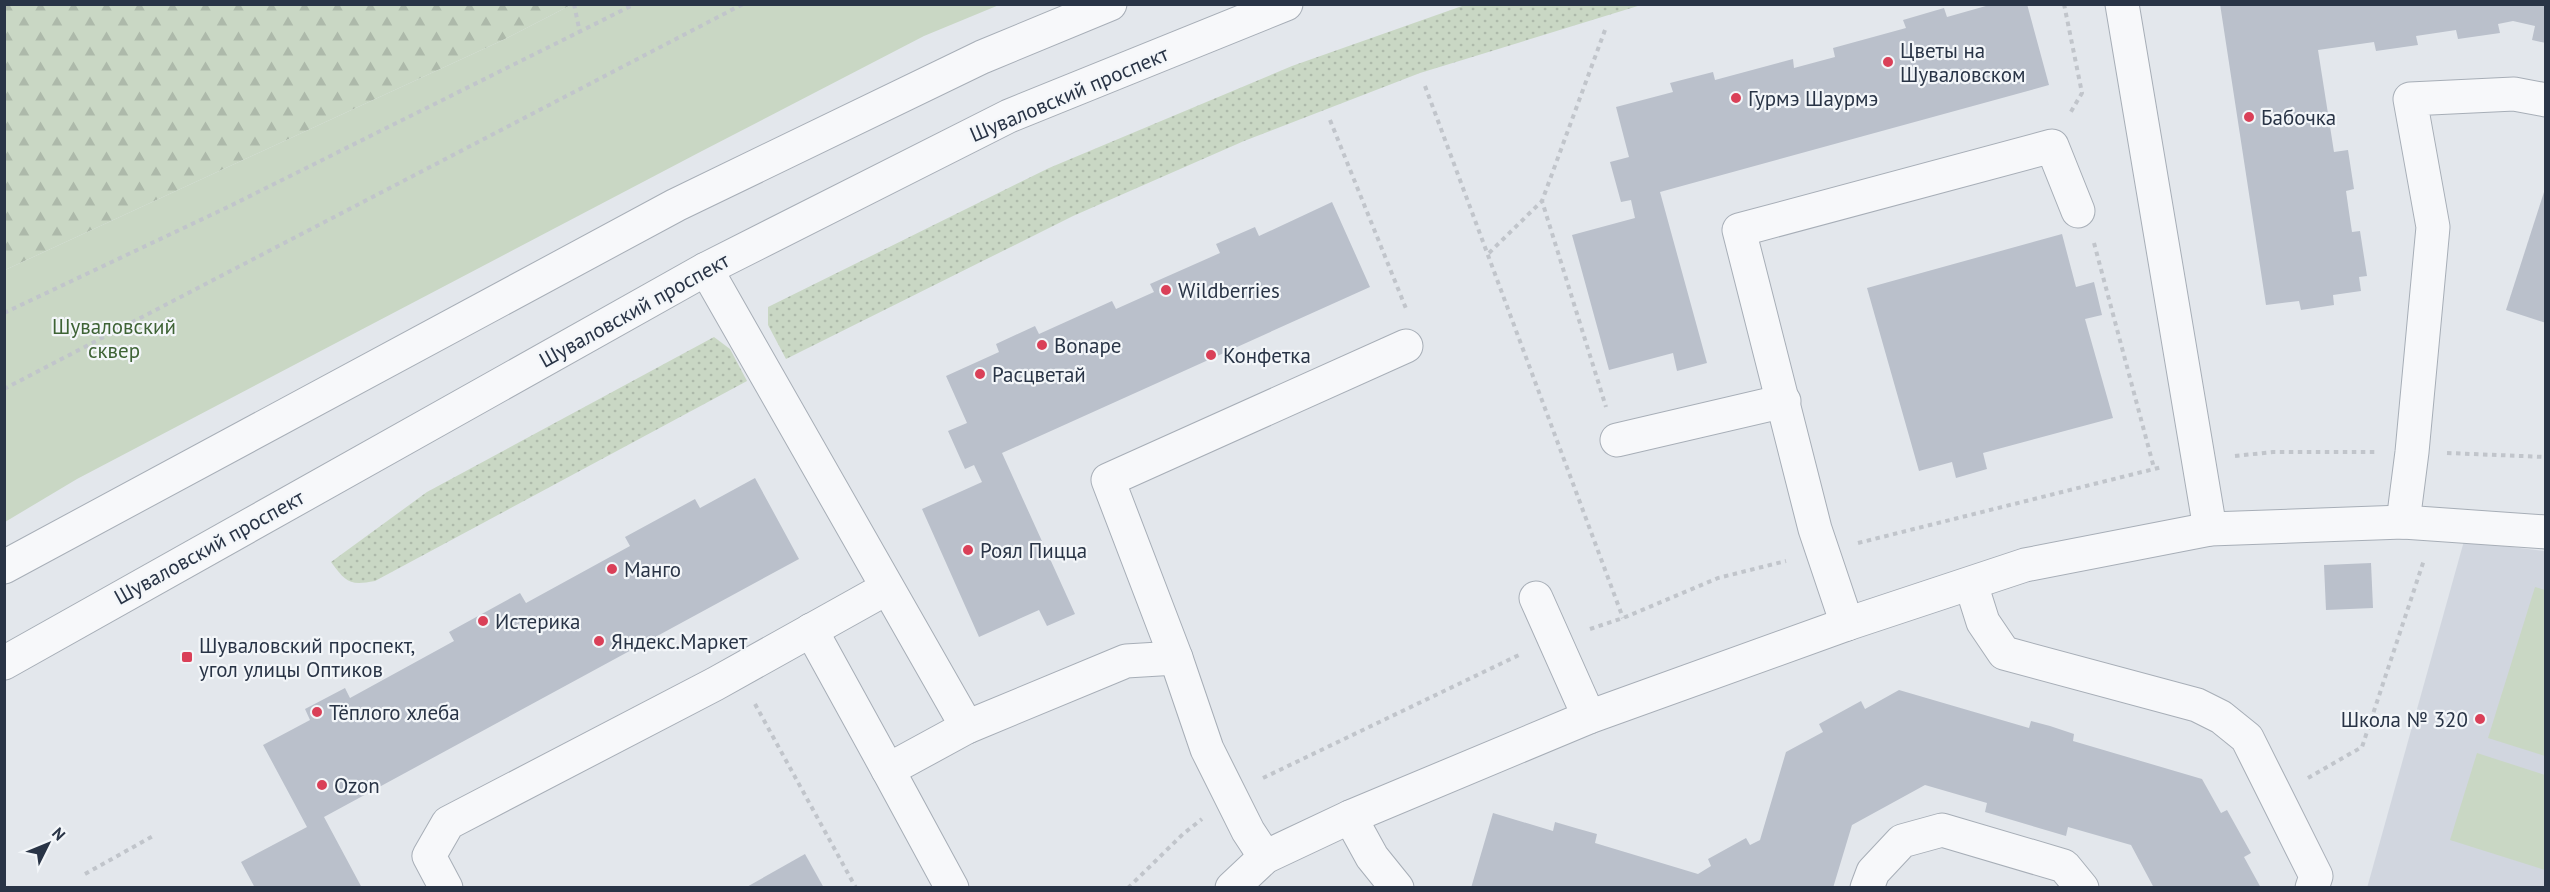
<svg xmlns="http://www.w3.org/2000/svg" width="2550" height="892" font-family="'PT Sans',sans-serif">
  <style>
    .built { fill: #d1d6df }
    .grass { fill: url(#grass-dots) }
    .forest { fill: url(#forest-firs) }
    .green { fill: #c9d7c4 }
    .building { fill: #bac0cb }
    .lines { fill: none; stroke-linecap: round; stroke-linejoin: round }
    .minor-casing { stroke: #a7aeb7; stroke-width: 35 }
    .path { stroke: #c1c5cb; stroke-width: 4; stroke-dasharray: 4.5 4.5; stroke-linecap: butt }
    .minor { stroke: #f7f8fa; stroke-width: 33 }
    .poi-dot { fill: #da4058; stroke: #f3f6f9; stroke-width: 2 }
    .labels { text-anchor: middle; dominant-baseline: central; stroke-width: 4.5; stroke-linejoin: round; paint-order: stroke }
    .poi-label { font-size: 21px; fill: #293446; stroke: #f3f6f9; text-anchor: start }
    .street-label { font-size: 21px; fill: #293446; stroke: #f3f6f9 }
    .park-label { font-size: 21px; fill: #3e6335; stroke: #f3f6f9 }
  </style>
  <defs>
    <pattern id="grass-dots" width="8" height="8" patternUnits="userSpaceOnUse" patternTransform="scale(1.5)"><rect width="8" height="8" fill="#c9d7c4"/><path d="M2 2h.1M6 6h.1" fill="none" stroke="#adb9aa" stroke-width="1.8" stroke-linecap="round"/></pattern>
    <pattern id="forest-firs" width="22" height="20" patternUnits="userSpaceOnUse" patternTransform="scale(1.5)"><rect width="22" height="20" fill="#c9d7c4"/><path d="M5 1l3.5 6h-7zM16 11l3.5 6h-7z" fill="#adb9aa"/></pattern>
  </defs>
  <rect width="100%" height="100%" fill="#e3e7ec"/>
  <!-- built -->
  <polygon class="built" points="2464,541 2545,551 2545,887 2367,888"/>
  <!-- grass -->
  <g class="grass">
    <polygon points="1465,5 1641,5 1420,73 1244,141 1073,216 786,359 768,325 768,307 1049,168 1292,66"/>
    <path d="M714 337 730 349 747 381 375 581C349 586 346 582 331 562L427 492Z"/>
  </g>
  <!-- forest -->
  <polygon class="forest" points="4,5 571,5 503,40 5,270"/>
  <!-- green -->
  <g class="green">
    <polygon points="571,5 999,5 924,36 702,151 77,479 5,522 5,270 503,40"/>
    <polygon points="2535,587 2545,590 2545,756 2488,738"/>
    <polygon points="2477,753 2545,775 2545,870 2450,840"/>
  </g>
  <!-- building -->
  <g class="building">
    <polygon points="1993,4 2027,4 2049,85 1660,192 1707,363 1677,371 1673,353 1609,370 1572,235 1635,218 1631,200 1621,202 1610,162 1629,157 1616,107 1673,92 1670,83 1713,72 1715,80 1793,59 1794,68 1835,57 1833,48 1906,28 1903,20 1944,8 1947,17"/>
    <polygon points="2220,4 2546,4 2546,43 2532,40 2535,26 2513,21 2498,24 2500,33 2458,39 2456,30 2416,36 2418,45 2376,51 2374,42 2318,50 2334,152 2348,150 2354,189 2346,191 2349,212 2352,232 2360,231 2367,276 2359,277 2361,291 2333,295 2334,305 2301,310 2299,301 2266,305"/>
    <polygon points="2545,189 2546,189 2546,323 2506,310"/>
    <polygon points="1332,202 1370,287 1002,453 1075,614 1047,626 1039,610 979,637 922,509 982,482 974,465 965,469 948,431 967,423 946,376 999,352 996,344 1035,326 1039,334 1112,301 1116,309 1154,292 1150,284 1220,253 1216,244 1255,227 1259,236"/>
    <polygon points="2062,234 2076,287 2094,282 2102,315 2085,319 2113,418 1983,453 1987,469 1956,478 1952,462 1919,471 1867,288"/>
    <polygon points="755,478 799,559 324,817 362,888 255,888 241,862 307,827 263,745 310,720 305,709 345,688 350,698 454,641 449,632 520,593 526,603 630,546 625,537 695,499 700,508"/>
    <polygon points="2371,563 2373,608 2326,610 2324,565"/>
    <polygon points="1899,690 2029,728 2031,721 2050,726 2074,734 2073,741 2202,779 2221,813 2227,810 2251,853 2244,857 2261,888 2154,888 2131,845 2068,827 2066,836 1985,812 1987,803 1925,785 1852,825 1833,888 1471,888 1493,813 1553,831 1555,822 1579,829 1597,834 1595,843 1698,874 1711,866 1708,859 1746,838 1750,845 1760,840 1786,752 1823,732 1819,724 1861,701 1865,709"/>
    <polygon points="805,854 824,888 745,888"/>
  </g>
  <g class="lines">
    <!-- minor casing -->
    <g class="minor-casing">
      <g id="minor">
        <polyline points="2122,4 2210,529"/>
        <polyline points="706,269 967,727"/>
        <polyline points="1617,440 1784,401"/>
        <polyline points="2403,522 2412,452 2433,227 2410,99 2514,94 2546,100"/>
        <polyline points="4,567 676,205 982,57 1110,4"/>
        <polyline points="1971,584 1983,622 2004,653 2197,705 2221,717 2247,738 2316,876 2312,888"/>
        <polyline points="1536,598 1589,717"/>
        <polyline points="1847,624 1815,529 1739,230 2052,146 2078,211"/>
        <polyline points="811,630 888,770"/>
        <polyline points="4,663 706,269 1009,116 1286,4"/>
        <polyline points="1350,817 1372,857 1397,888"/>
        <polyline points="1265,857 1248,831 1207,749 1176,658 1108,480 1406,346"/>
        <polyline points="446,888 429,856 448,823 715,684 887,588"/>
        <polyline points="952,888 888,770 967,727 1126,661 1176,658"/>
        <polyline points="1232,888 1265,857 1350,817 1589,717 1847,624 2025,565 2210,529 2403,522 2546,532"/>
        <polyline points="1867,888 1873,872 1902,841 1942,830 2064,866 2082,888"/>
      </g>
    </g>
    <!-- path -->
    <g class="path">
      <polyline points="574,4 580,33"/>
      <polyline points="2064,4 2082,93 2069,115"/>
      <polyline points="1605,30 1542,201 1606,407"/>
      <polyline points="1425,86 1623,618"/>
      <polyline points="1330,120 1407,311"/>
      <polyline points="2094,243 2154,468"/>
      <polyline points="1489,253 1542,201"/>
      <polyline points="4,313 230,206 635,4"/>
      <polyline points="4,389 743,4"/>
      <polyline points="2447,453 2546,457"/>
      <polyline points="2235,456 2273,452 2377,452"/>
      <polyline points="1858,543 2162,467"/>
      <polyline points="1590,629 1623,618 1718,578 1786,561"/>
      <polyline points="755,704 856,888"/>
      <polyline points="1263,778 1521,654"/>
      <polyline points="2308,778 2362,747 2424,560"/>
      <polyline points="85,874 153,836"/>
      <polyline points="1128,888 1183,834 1202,819"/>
    </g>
    <!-- minor -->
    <use href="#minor" class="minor"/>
  </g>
  <!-- markers -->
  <g class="poi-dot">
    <circle cx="1888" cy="62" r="6"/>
    <circle cx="1736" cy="98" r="6"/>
    <circle cx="2249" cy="117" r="6"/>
    <circle cx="1166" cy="290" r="6"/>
    <circle cx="1042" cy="345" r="6"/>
    <circle cx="1211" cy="355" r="6"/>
    <circle cx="980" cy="374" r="6"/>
    <circle cx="968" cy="550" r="6"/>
    <circle cx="612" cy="569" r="6"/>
    <circle cx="483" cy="621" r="6"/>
    <circle cx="599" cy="641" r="6"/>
    <rect x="181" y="651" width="12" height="12" rx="3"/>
    <circle cx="317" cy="712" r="6"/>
    <circle cx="2480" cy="719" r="6"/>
    <circle cx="322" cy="785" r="6"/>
  </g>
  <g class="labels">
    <!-- poi labels -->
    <g class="poi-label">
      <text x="1900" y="50">Цветы на<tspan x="1900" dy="24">Шуваловском</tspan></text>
      <text x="1748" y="98">Гурмэ Шаурмэ</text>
      <text x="2261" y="117">Бабочка</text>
      <text x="1178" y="290">Wildberries</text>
      <text x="1054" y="345">Bonape</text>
      <text x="1223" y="355">Конфетка</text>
      <text x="992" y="374">Расцветай</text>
      <text x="980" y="550">Роял Пицца</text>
      <text x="624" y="569">Манго</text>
      <text x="495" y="621">Истерика</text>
      <text x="611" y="641">Яндекс.Маркет</text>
      <text x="199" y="645">Шуваловский проспект,<tspan x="199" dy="24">угол улицы Оптиков</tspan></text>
      <text x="329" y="712">Тёплого хлеба</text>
      <text x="2468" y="719" text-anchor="end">Школа № 320</text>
      <text x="334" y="785">Ozon</text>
    </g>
    <!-- street labels -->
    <g class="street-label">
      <text transform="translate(1069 94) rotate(-23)">Шуваловский проспект</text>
      <text transform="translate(634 310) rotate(-29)">Шуваловский проспект</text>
      <text transform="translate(209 547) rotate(-29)">Шуваловский проспект</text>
    </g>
    <!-- park labels -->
    <g class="park-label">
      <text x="114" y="326">Шуваловский<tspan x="114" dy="24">сквер</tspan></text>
    </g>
  </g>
  <!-- border -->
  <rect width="2550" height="892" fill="none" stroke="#293446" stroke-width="12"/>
  <!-- north arrow -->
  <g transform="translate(48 844) rotate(47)" stroke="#f3f6f9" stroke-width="4.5" paint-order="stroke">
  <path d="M0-4.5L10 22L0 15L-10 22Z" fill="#293446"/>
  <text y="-9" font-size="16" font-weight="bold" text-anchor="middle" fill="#293446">N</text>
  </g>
</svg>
